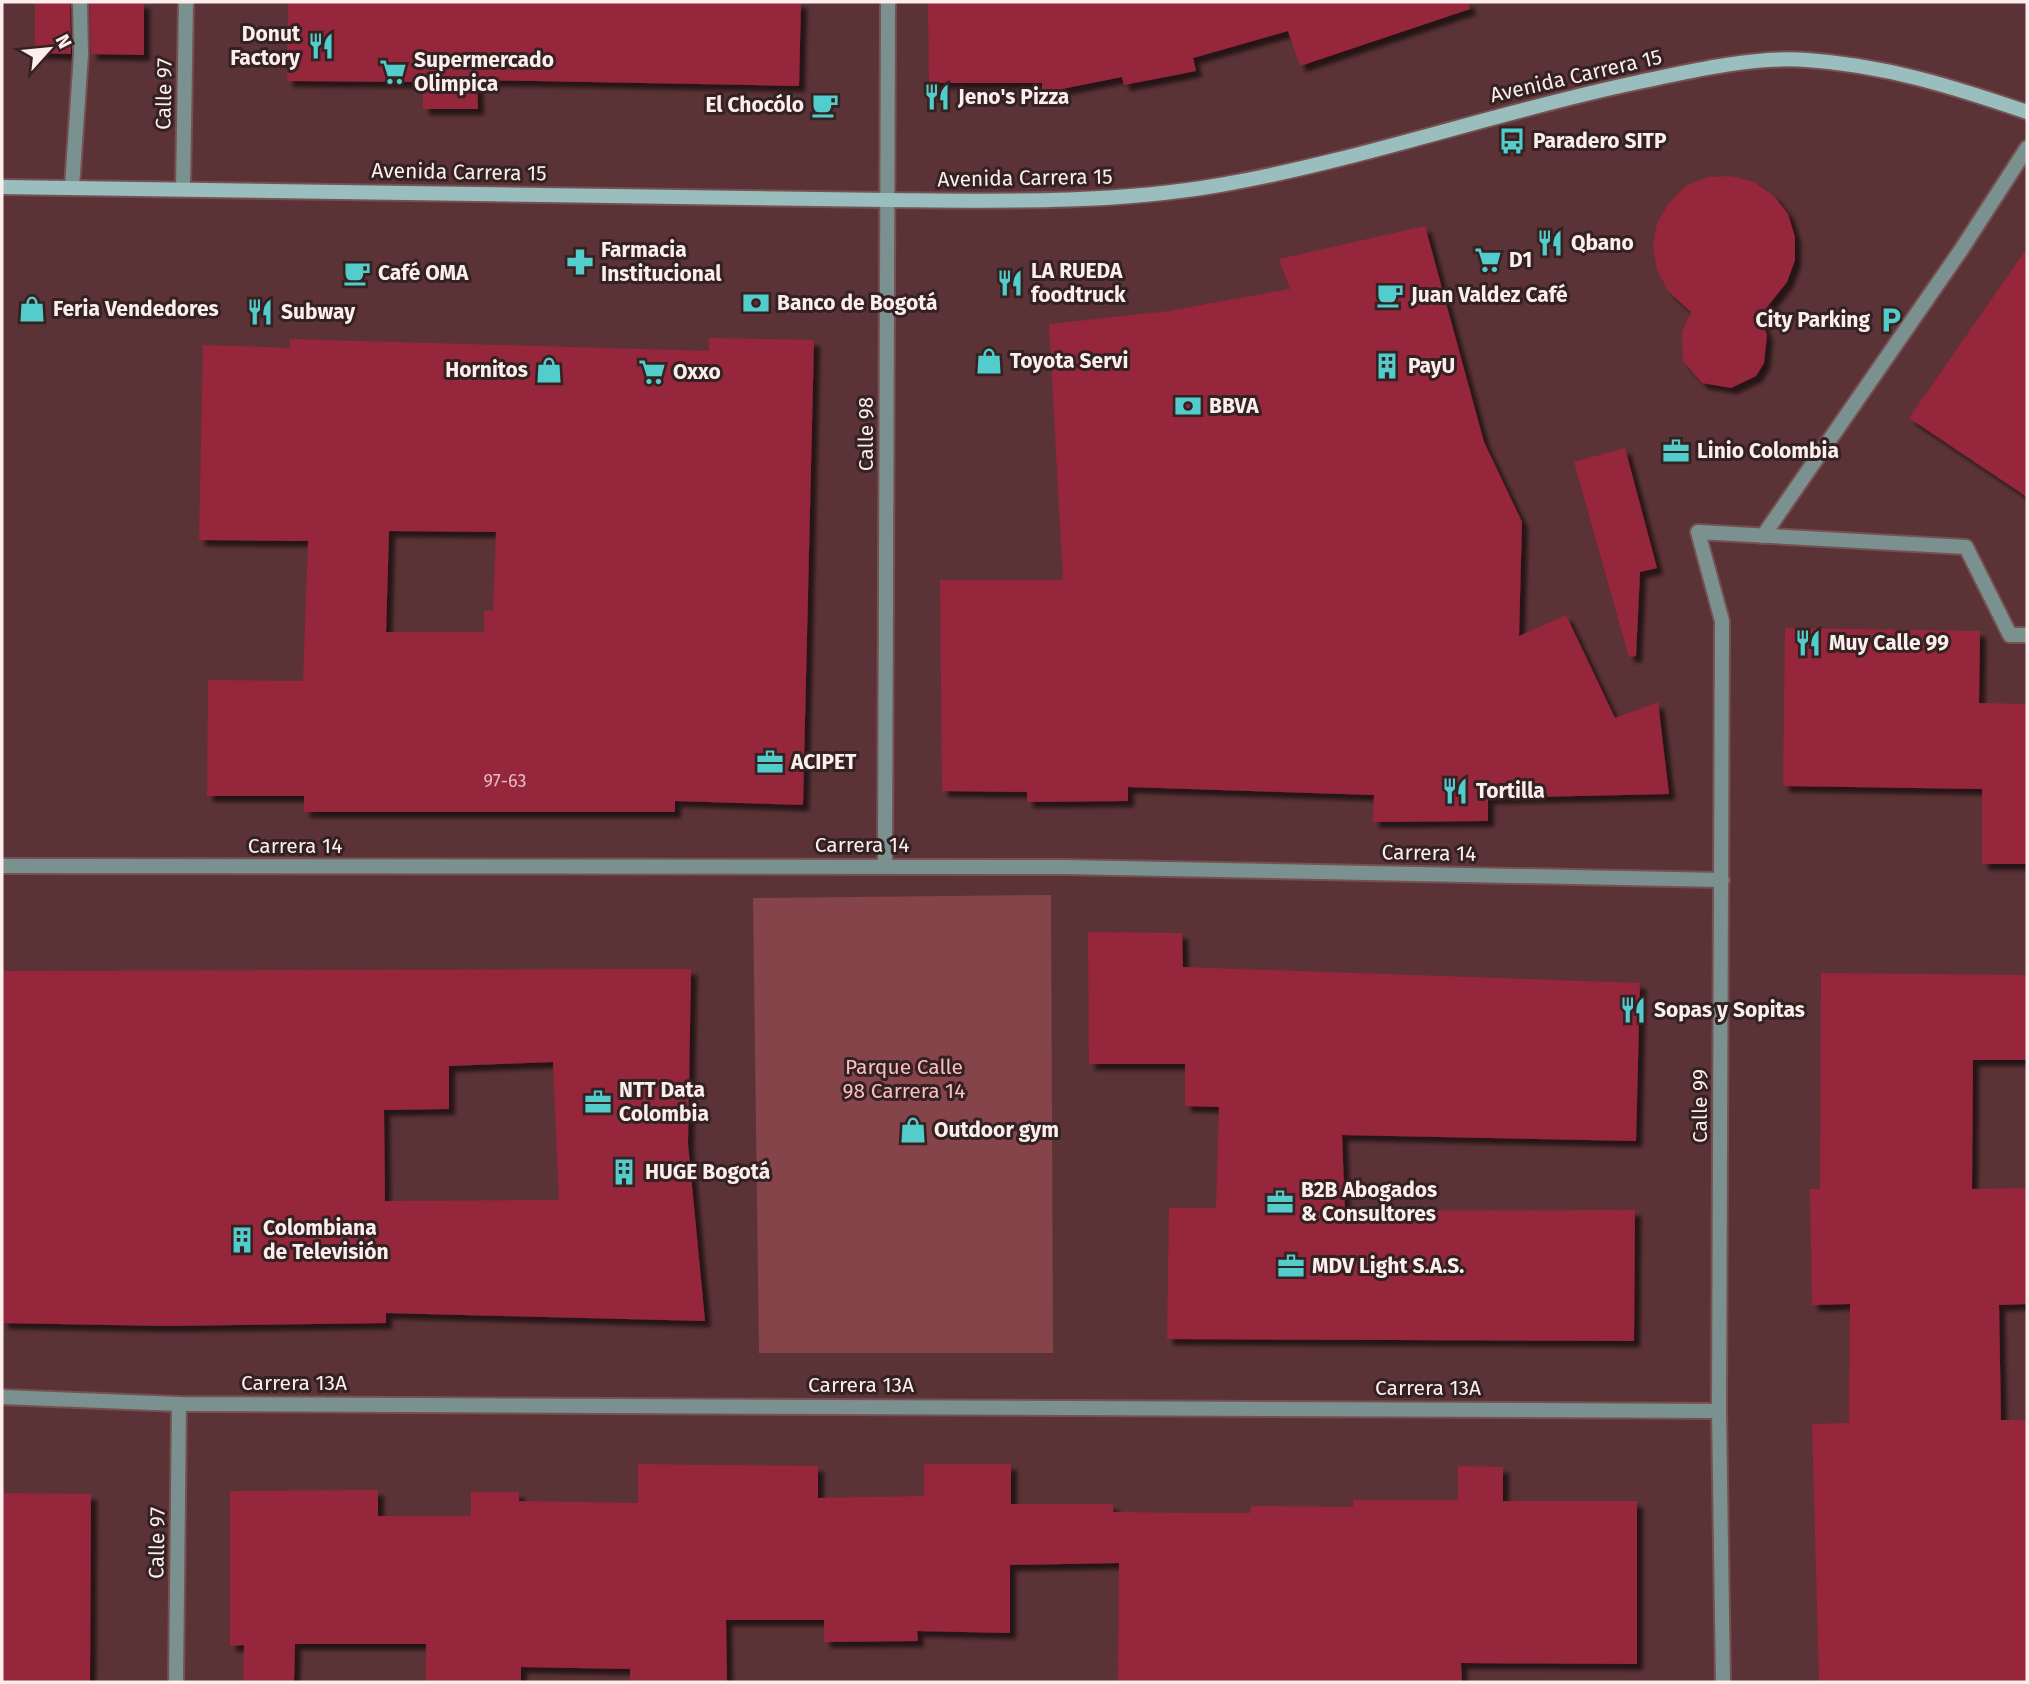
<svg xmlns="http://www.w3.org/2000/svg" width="2029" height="1684" font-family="'Fira Sans',sans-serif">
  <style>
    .park { fill: #85434a }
    .building { fill: #96253b; fill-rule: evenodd; filter: url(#shadow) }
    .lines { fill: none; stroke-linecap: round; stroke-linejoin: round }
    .service-casing { stroke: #755153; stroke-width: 18 }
    .minor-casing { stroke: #755153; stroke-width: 18 }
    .secondary-casing { stroke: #755153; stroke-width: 18 }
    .service { stroke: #7a9190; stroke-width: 14 }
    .minor { stroke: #7a9190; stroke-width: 14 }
    .secondary { stroke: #9abebd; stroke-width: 14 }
    .labels { text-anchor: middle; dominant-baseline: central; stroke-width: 6; stroke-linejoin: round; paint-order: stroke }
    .number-label { font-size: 18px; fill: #e3bcc1 }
    .poi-label { font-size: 21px; font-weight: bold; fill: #fdeeee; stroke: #342122; text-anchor: start }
    .street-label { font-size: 21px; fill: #fdeeee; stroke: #342122 }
    .park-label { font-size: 21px; fill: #fbbec1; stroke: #342122 }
  </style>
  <defs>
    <filter id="shadow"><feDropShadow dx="6" dy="6" stdDeviation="2" flood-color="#0009"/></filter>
  </defs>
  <rect width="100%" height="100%" fill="#5b3336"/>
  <!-- park -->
  <polygon class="park" points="1051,895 1053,1353 759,1353 753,898"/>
  <!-- building -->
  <g class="building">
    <polygon points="35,2 70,2 71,54 35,53"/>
    <polygon points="90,2 144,2 144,55 91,54"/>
    <polygon points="288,2 801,2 799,86 477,80 478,109 423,109 423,82 287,81"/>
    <polygon points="928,2 1468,2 1470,9 1300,66 1288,31 1193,58 1196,71 1124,85 1122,77 1042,93 1042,83 929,83"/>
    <polygon points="1731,176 1754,182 1774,196 1788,214 1795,237 1795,260 1787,282 1760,316 1767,335 1764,363 1756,376 1731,388 1702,383 1683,361 1682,332 1691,312 1668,291 1657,270 1653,246 1657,223 1669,203 1686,186 1708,177"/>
    <polygon points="1425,226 1484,442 1522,522 1519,636 1566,615 1615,718 1658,702 1669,794 1488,798 1488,821 1373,822 1374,795 1128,787 1128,801 1027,802 1027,792 942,791 940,580 1063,580 1049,324 1169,311 1290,289 1279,259"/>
    <polygon points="2027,248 2027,497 1909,418"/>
    <path d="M709 338 814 340 803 805 675 801V812H304V796H207L208 680 303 681 308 541 199 540 203 345 290 348V339L709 351ZM389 531 496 532 493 611H484V632H386Z"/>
    <polygon points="1625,448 1657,568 1640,572 1636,656 1629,657 1574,462"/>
    <polygon points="1785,628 1980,631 1979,703 2027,704 2027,864 1982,864 1982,789 1783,786"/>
    <polygon points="1088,932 1182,933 1183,967 1640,983 1636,1141 1342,1135 1345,1211 1635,1210 1634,1341 1167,1339 1169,1208 1216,1208 1219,1107 1185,1106 1185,1064 1089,1064"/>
    <path d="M691 969 688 1144 705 1321 386 1313V1323L166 1326 2 1323V971ZM553 1062 559 1200 385 1201 384 1110 449 1109V1066Z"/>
    <polygon points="1821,973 2027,975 2027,1060 1973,1060 1972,1189 2027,1188 2027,1304 1999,1305 2001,1420 2026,1420 2027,1682 1819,1682 1812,1424 1849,1423 1850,1304 1812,1305 1810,1189 1820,1189"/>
    <polygon points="638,1464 818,1466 818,1498 924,1496 924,1464 1011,1464 1011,1504 1113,1504 1113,1512 1197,1513 1250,1513 1251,1506 1353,1507 1353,1500 1458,1500 1458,1466 1503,1467 1503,1501 1637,1501 1637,1664 1461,1663 1462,1682 1118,1682 1119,1563 1010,1565 1010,1633 917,1631 918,1641 824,1642 824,1620 726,1620 727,1682 630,1682 630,1669 521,1667 521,1682 426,1682 426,1644 295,1644 294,1682 243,1682 244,1645 230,1646 230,1491 378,1490 378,1516 471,1516 471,1492 519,1492 519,1501 638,1503"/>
    <polygon points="2,1493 91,1494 90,1682 2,1682"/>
  </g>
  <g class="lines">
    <!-- service casing -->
    <g class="service-casing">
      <g id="service">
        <polyline points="72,187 81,54 80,2"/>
        <polyline points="1763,536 1961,250 2027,148"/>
      </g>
    </g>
    <!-- minor casing -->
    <g class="minor-casing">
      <g id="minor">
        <polyline points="183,188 186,2"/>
        <polyline points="2,866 1064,867 1722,880"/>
        <polyline points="885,866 888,2"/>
        <polyline points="2,1397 179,1404 1719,1411"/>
        <polyline points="176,1682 179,1404"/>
        <polyline points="1723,1682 1719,1411 1722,621 1698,532 1966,547 2010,635 2027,635"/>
      </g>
    </g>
    <!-- secondary casing -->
    <g class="secondary-casing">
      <path id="secondary" d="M2 187 888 200C999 201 1111 204 1220 185 1362 160 1499 111 1639 82 1690 71 1755 56 1807 60 1884 65 1954 87 2027 112"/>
    </g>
    <!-- service -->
    <use href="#service" class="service"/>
    <!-- minor -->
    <use href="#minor" class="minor"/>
    <!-- secondary -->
    <use href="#secondary" class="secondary"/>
  </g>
  <!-- icons -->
  <defs>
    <g id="restaurant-bare" transform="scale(2.1)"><path d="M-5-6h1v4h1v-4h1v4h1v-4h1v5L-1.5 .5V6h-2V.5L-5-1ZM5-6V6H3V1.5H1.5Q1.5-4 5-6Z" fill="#52cdcc" stroke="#342122" stroke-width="2.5" paint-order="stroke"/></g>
    <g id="supermarket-bare" transform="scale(2.1)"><path d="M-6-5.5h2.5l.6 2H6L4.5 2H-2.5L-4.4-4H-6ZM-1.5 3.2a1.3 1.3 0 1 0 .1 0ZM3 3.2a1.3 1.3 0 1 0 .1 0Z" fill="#52cdcc" stroke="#342122" stroke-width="2.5" paint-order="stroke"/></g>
    <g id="cafe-bare" transform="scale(2.1)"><path d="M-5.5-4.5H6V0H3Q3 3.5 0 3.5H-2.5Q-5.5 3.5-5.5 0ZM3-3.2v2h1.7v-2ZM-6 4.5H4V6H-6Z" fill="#52cdcc" stroke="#342122" stroke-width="2.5" paint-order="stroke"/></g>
    <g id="bus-bare" transform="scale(2.1)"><path d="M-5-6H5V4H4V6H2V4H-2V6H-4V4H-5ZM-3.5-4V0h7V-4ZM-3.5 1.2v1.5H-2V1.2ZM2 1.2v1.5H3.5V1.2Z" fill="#52cdcc" stroke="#342122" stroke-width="2.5" paint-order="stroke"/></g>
    <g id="pharmacy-bare" transform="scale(2.1)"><path d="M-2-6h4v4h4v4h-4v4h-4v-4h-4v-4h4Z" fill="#52cdcc" stroke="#342122" stroke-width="2.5" paint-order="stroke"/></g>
    <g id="bank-bare" transform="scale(2.1)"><path d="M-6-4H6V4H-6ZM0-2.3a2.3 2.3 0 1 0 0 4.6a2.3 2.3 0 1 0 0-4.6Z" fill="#52cdcc" stroke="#342122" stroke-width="2.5" paint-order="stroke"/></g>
    <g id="shop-bare" transform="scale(2.1)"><path d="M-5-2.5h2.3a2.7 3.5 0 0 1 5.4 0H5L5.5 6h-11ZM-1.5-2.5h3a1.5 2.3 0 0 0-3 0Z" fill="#52cdcc" stroke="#342122" stroke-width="2.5" paint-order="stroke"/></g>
    <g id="parking-bare" transform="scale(2.1)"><path d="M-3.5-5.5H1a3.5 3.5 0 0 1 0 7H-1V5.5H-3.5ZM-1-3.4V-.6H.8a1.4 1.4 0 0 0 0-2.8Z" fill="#52cdcc" stroke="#342122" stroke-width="2.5" paint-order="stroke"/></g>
    <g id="building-bare" transform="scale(2.1)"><path d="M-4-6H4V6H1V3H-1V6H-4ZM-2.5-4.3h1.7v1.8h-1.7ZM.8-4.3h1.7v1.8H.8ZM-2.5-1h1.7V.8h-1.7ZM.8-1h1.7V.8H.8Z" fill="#52cdcc" stroke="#342122" stroke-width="2.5" paint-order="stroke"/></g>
    <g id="office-bare" transform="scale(2.1)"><path d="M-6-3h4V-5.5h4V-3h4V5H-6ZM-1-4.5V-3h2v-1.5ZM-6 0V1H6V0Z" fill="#52cdcc" stroke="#342122" stroke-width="2.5" paint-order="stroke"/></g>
  </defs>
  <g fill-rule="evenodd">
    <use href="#restaurant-bare" x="321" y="46"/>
    <use href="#supermarket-bare" x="393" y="72"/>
    <use href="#restaurant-bare" x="937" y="97"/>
    <use href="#cafe-bare" x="825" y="105"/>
    <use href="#bus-bare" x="1512" y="141"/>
    <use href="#restaurant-bare" x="1550" y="243"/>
    <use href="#supermarket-bare" x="1488" y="260"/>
    <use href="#pharmacy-bare" x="580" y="262"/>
    <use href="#cafe-bare" x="357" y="273"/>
    <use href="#restaurant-bare" x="1010" y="283"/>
    <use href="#cafe-bare" x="1390" y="295"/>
    <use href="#bank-bare" x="756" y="303"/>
    <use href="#shop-bare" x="32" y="309"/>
    <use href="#restaurant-bare" x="260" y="312"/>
    <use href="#parking-bare" x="1891" y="320"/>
    <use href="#shop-bare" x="989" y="361"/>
    <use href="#building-bare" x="1387" y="366"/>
    <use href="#shop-bare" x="549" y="370"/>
    <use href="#supermarket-bare" x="652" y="372"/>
    <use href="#bank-bare" x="1188" y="406"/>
    <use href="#office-bare" x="1676" y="451"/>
    <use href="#restaurant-bare" x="1808" y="643"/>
    <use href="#office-bare" x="770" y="762"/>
    <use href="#restaurant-bare" x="1455" y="791"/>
    <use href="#restaurant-bare" x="1633" y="1010"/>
    <use href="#office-bare" x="598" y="1102"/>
    <use href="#shop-bare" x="913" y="1130"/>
    <use href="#building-bare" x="624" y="1172"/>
    <use href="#office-bare" x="1280" y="1202"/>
    <use href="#building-bare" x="242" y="1240"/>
    <use href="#office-bare" x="1291" y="1266"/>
  </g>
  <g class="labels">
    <!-- number labels -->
    <g class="number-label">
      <text x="505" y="781">97-63</text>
    </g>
    <!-- poi labels -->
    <g class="poi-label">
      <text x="300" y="34" text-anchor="end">Donut<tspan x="300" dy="24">Factory</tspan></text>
      <text x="414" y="60">Supermercado<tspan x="414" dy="24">Olimpica</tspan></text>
      <text x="958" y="97">Jeno's Pizza</text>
      <text x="804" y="105" text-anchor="end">El Chocólo</text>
      <text x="1533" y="141">Paradero SITP</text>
      <text x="1571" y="243">Qbano</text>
      <text x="601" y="250">Farmacia<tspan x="601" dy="24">Institucional</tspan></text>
      <text x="1509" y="260">D1</text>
      <text x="1031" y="271">LA RUEDA<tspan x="1031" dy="24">foodtruck</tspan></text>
      <text x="378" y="273">Café OMA</text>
      <text x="1411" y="295">Juan Valdez Café</text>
      <text x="777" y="303">Banco de Bogotá</text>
      <text x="53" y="309">Feria Vendedores</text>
      <text x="281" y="312">Subway</text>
      <text x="1870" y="320" text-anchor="end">City Parking</text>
      <text x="1010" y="361">Toyota Servi</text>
      <text x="1408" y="366">PayU</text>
      <text x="528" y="370" text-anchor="end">Hornitos</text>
      <text x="673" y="372">Oxxo</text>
      <text x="1209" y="406">BBVA</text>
      <text x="1697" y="451">Linio Colombia</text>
      <text x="1829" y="643">Muy Calle 99</text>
      <text x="791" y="762">ACIPET</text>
      <text x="1476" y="791">Tortilla</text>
      <text x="1654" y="1010">Sopas y Sopitas</text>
      <text x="619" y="1090">NTT Data<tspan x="619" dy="24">Colombia</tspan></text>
      <text x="934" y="1130">Outdoor gym</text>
      <text x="645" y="1172">HUGE Bogotá</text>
      <text x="1301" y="1190">B2B Abogados<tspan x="1301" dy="24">&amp; Consultores</tspan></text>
      <text x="263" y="1228">Colombiana<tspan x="263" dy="24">de Televisión</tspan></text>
      <text x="1312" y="1266">MDV Light S.A.S.</text>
    </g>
    <!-- street labels -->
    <g class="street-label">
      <text transform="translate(1576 76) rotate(-13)">Avenida Carrera 15</text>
      <text transform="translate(164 94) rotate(-89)">Calle 97</text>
      <text transform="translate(459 172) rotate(1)">Avenida Carrera 15</text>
      <text transform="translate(1025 178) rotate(-1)">Avenida Carrera 15</text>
      <text transform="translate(866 434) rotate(-90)">Calle 98</text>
      <text x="862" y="845">Carrera 14</text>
      <text x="295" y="846">Carrera 14</text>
      <text transform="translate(1429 853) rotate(1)">Carrera 14</text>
      <text transform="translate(1700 1106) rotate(-90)">Calle 99</text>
      <text x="294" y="1383">Carrera 13A</text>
      <text x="861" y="1385">Carrera 13A</text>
      <text x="1428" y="1388">Carrera 13A</text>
      <text transform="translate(157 1543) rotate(-89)">Calle 97</text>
    </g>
    <!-- park labels -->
    <g class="park-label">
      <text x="904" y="1067">Parque Calle<tspan x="904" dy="24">98 Carrera 14</tspan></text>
    </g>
  </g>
  <!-- border -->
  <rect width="2029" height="1684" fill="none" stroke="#fdeeee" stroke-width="7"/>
  <!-- north arrow -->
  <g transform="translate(49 49) rotate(63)" stroke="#342122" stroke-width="5" paint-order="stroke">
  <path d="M0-5L12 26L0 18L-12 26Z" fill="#fdeeee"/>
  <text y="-10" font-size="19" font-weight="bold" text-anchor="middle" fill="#fdeeee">N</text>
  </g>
</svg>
